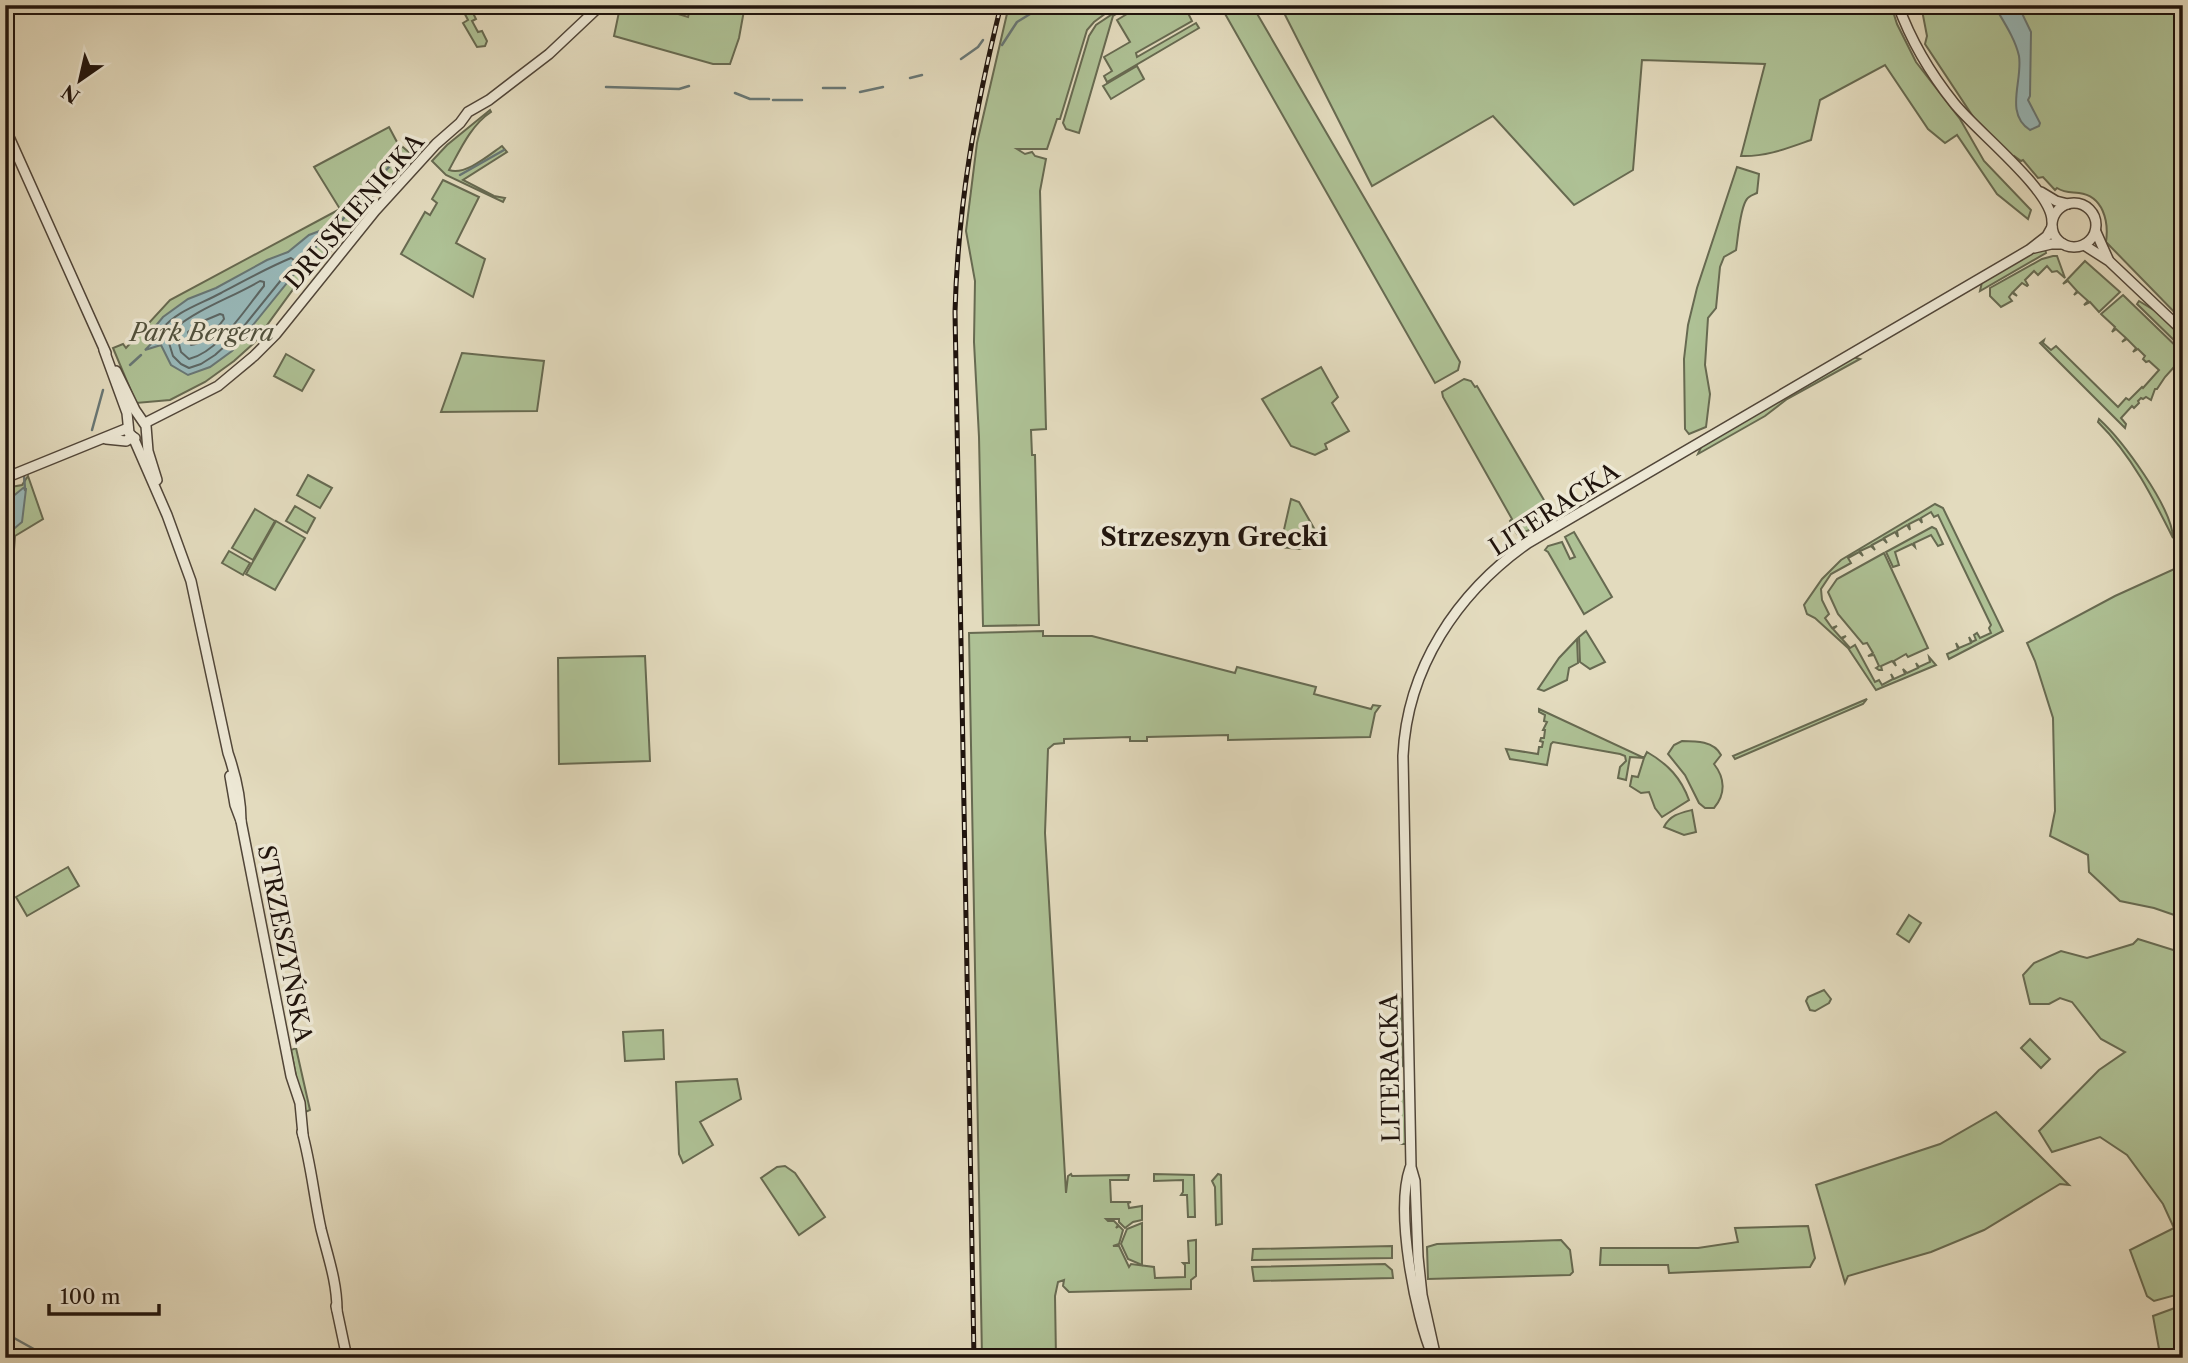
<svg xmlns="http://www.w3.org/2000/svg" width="2188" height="1363" font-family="'Libre Caslon Text',serif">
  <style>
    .green { fill: #aec195; stroke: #676a51; stroke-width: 2 }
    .water { fill: #98b9ba; stroke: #687775; stroke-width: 2 }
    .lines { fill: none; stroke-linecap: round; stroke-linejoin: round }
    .shore { stroke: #5c6664; stroke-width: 2 }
    .stream { stroke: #687775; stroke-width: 2.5 }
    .tertiary-casing { stroke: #514639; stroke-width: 12 }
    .tertiary { stroke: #ede8d5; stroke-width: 9 }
    .rail-casing { stroke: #20140d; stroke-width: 5 }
    .rail { stroke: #ede8d5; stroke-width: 2.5; stroke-dasharray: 8; stroke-linecap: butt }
    .labels { text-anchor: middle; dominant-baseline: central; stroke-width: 7; stroke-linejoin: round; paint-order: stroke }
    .street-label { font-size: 24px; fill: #20140d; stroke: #ede8d5 }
    .park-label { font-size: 24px; font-style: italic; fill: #52513d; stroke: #ede8d5 }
    .neighbourhood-label { font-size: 26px; font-weight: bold; fill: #20140d; stroke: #ede8d5 }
  </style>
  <rect width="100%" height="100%" fill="#e3dbbe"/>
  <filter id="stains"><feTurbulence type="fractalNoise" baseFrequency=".00286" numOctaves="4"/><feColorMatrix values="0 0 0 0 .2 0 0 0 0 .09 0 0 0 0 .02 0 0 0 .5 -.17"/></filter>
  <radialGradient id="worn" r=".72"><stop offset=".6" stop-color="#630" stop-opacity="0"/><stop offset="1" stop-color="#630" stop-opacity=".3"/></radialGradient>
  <!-- green -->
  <g class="green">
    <polygon points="460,5 469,5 476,19 472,21 478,32 482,31 487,41 485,46 477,47 463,23 468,20"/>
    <polygon points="626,5 649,5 688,17 691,5 745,5 739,38 730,64 713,64 614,36 619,12"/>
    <polygon points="1009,5 1117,5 1094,22 1087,30 1060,119 1057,119 1047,149 1017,149 1025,154 1032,152 1035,156 1046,159 1040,191 1046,429 1031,430 1032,455 1035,455 1039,625 983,626 979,437 974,342 975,281 966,231 977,143"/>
    <polygon points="1126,5 1131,5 1113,16 1079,133 1066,129 1063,123 1089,36 1096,25"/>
    <polygon points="1142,5 1184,5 1192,21 1136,53 1137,57 1196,23 1199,28 1107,82 1104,76 1112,71 1104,57 1130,42 1117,20"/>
    <polygon points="1220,5 1252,5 1460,362 1458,370 1435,383"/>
    <path d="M1280 5H1891L1897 24 1916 62 1960 119 1984 161 2031 210 2028 219 1997 194 1957 135 1945 143 1928 129 1885 65 1820 100 1811 140C1788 148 1766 157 1741 156L1765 64 1642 60 1633 170 1574 205 1493 116 1372 186Z"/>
    <path d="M1921 5H2183V321L2106 242C2109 221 2103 196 2079 193 2070 192 2065 193 2057 188L2055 190 2043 177 2038 178 2023 160 2021 161 2014 156 2012 157 1976 121 1925 44 1927 36Z"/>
    <polygon points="1137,66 1144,79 1111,99 1103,86"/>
    <path d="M490 110 491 112C471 125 460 150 449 170 465 176 489 155 502 146L507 152 463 180 494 196 505 198 503 202 446 175 432 161 447 145Z"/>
    <polygon points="389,127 397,142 411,154 367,204 350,227 345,228 344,235 315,270 297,284 254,343 234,361 205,382 170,400 136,403 113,348 123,344 126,348 170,300 340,209 314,167"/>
    <path d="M1737 167 1759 174 1757 193C1753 195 1749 196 1747 199 1740 207 1738 238 1736 250L1724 257 1720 267 1716 308 1708 318 1705 365 1710 394 1706 427 1689 434 1685 429 1684 359 1688 325 1697 288Z"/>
    <polygon points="443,180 479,197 456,243 485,259 473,297 401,254 425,212 430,215 437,203 432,199"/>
    <polygon points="2045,249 2046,253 1980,291 1982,282 2027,255"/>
    <polygon points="2053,256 2057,256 2065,278 2057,271 2052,272 2047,266 2038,275 2034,271 2025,280 2028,285 2027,286 2022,283 2013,292 2017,296 2012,293 2009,297 2012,301 2001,307 1990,296 1990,288 2042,259"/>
    <polygon points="2085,261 2120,292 2099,312 2090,302 2084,305 2088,301 2078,292 2074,295 2077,291 2068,281 2063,284"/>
    <polygon points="2123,295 2183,353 2183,357 2165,377 2157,389 2155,389 2151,400 2146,397 2143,399 2141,398 2138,401 2139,403 2134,408 2132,406 2121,418 2126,424 2125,428 2040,343 2044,340 2043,343 2051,350 2056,346 2118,407 2126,398 2129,400 2142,387 2143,388 2159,370 2149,361 2146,362 2143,359 2145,356 2138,349 2133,352 2136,348 2127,339 2122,342 2126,338 2116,329 2112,332 2115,327 2101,314"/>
    <polygon points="2139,301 2157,312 2183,336 2183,349 2137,304"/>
    <polygon points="462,353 544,361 537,411 441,412"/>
    <polygon points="286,354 314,370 302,391 274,376"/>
    <polygon points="1853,357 1860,359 1787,399 1765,416 1698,454 1702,445"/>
    <polygon points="1321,367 1338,397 1332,403 1349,431 1325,444 1327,449 1315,455 1291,446 1262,399"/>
    <polygon points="1464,379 1471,381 1475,387 1477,386 1548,507 1545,509 1550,520 1539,527 1517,534 1510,521 1512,519 1443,397 1442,392"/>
    <path d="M2099 419C2122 440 2172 507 2173 538 2152 496 2132 456 2098 422Z"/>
    <polygon points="308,475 332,488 320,508 297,495"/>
    <polygon points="28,476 43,519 15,536 11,592 5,579 5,488 22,485"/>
    <polygon points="1291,499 1299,502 1323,544 1299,549 1280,547"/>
    <polygon points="1935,504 1943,508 2003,631 1949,659 1947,654 1958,649 1956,643 1959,648 1971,643 1969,637 1972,642 1976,640 1974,635 1977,633 1980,638 1991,633 1989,628 1991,625 1938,515 1934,517 1931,512 1921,518 1922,523 1919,519 1909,524 1910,530 1907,525 1897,531 1898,537 1895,532 1884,538 1887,543 1883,539 1872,545 1875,550 1871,546 1860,551 1863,556 1859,552 1848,558 1851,563 1831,574 1821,589 1822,600 1829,614 1825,618 1832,628 1837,626 1833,629 1841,638 1846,636 1842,639 1850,648 1855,645 1875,682 1879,680 1882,685 1893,679 1891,674 1894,679 1905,674 1903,669 1907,673 1918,668 1916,663 1919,667 1930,662 1929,657 1936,665 1876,690 1848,648 1815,618 1807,614 1804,605 1822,579 1841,560"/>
    <polygon points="295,506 315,518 307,533 286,521"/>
    <polygon points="255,509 275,521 253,560 232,548"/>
    <polygon points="276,521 305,538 275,590 246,574"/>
    <polygon points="1932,527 1936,529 1943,544 1938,546 1931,535 1914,543 1915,547 1912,544 1895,552 1899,565 1893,567 1886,552"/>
    <polygon points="1574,532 1612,597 1584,614 1548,552 1545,550 1548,546 1562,542 1570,559 1575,557 1565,537"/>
    <polygon points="229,551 250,563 243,575 222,563"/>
    <polygon points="1884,553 1928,648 1908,657 1906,654 1894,661 1896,666 1892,661 1881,666 1882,670 1879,670 1876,668 1879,666 1874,655 1868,656 1873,653 1867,643 1863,644 1838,614 1828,592 1837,579"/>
    <polygon points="2183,565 2183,918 2154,908 2120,901 2089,872 2088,855 2050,836 2055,811 2053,718 2035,661 2027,643 2115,596"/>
    <polygon points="1043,631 1043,636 1092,636 1235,673 1237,667 1316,687 1314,694 1371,709 1373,705 1380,706 1375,713 1370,737 1228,740 1228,735 1147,737 1147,741 1130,741 1130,737 1064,739 1064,743 1054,744 1048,749 1045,833 1066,1193 1068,1176 1071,1174 1072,1176 1129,1175 1128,1180 1110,1180 1111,1202 1131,1202 1128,1203 1129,1208 1142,1206 1142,1220 1133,1222 1125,1228 1119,1222 1119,1219 1106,1219 1108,1221 1114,1221 1118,1225 1116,1228 1119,1226 1123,1230 1119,1244 1113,1246 1119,1246 1129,1267 1131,1264 1154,1267 1155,1278 1185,1277 1185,1265 1183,1263 1189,1263 1188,1241 1196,1240 1196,1276 1191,1280 1191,1289 1069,1292 1063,1286 1064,1280 1058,1282 1055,1296 1056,1358 982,1358 969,633"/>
    <polygon points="1586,631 1605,662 1590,669 1580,662 1579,637"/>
    <polygon points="1577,639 1578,663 1569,668 1567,680 1544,691 1538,689 1559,658"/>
    <polygon points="645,656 650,761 559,764 558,658"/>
    <polygon points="1867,699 1863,704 1735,759 1733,756"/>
    <path d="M1539 709 1644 758 1647 752C1668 764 1681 778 1689 800L1662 817 1655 808 1649 792 1641 793 1630 786 1632 776 1638 777 1644 758 1630 757 1626 780 1618 778 1620 767 1626 761 1625 756 1620 754 1553 742 1551 744 1547 765 1510 759 1506 749 1538 754 1539 747H1542L1543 742 1540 741 1541 738H1544L1545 730H1543L1547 722 1544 721 1545 715 1539 712Z"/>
    <path d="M1682 741C1696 741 1714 741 1721 755L1714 764C1725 778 1726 794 1714 808H1705L1699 803 1685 775 1668 754 1674 745Z"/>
    <path d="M1692 810 1696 832 1684 835 1664 827C1670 815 1680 813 1692 810Z"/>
    <polygon points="68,867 79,886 27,916 16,897"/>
    <polygon points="1909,915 1921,923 1909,942 1897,934"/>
    <polygon points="2138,939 2183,953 2183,1040 2177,1051 2183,1060 2183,1293 2154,1301 2147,1296 2130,1250 2174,1228 2163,1204 2127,1155 2100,1137 2052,1152 2039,1131 2099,1070 2125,1052 2101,1039 2072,1002 2060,998 2049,1004 2030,1004 2023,975 2034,963 2061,951 2087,958 2133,944"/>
    <polygon points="1824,990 1831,999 1829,1003 1815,1011 1810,1010 1806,1001 1808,997"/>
    <polygon points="1397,993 1401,999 1403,1065 1398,1071"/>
    <polygon points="663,1030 664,1059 625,1061 623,1032"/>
    <polygon points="2030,1039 2050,1059 2041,1068 2021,1048"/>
    <polygon points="296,1048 310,1110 303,1113 291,1050"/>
    <polygon points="737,1079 741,1099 700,1122 713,1145 683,1163 679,1154 676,1082"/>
    <polygon points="1404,1091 1406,1144 1400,1144 1399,1092"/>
    <polygon points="1996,1112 2069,1185 2060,1184 1984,1230 1931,1252 1848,1276 1845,1283 1816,1185 1940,1144"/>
    <polygon points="785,1166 795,1173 825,1217 799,1235 761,1178 777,1167"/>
    <polygon points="1154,1174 1194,1175 1195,1217 1188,1217 1187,1195 1181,1195 1183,1192 1183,1180 1154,1181"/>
    <polygon points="1218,1174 1221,1175 1222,1224 1216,1225 1215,1187 1212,1181"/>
    <polygon points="1142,1223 1142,1265 1128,1259 1121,1244 1127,1229"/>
    <polygon points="1808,1226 1815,1258 1810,1267 1669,1273 1668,1265 1600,1265 1601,1248 1698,1248 1738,1242 1735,1228"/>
    <polygon points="1561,1240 1570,1250 1573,1272 1570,1275 1428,1279 1427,1247 1437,1244"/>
    <polygon points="1392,1246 1392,1258 1252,1260 1253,1249"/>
    <polygon points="1385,1264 1392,1270 1393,1278 1254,1281 1252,1267"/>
    <polygon points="2183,1305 2183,1358 2163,1358 2159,1349 2153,1316"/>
  </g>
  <!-- water -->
  <g class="water">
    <path d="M1994 5H2018L2031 32 2030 96 2028 100 2040 123 2039 126 2030 130C2004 113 2023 81 2019 56 2015 38 2003 21 1994 5Z"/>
    <polygon points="333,226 232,351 210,367 188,375 171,365 161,345 145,350 155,340 153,329 163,317 188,299 216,288 267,260 288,252 309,235"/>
    <polygon points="23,488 26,489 22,522 9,533 5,529 5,503"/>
  </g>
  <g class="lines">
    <!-- shore -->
    <g class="shore">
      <path d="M291 258 294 260V264L236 336 215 355 201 364 189 368 181 364 173 356 169 343 161 336V330C178 310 199 305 221 293 245 280 267 268 291 258Z"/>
      <path d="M260 281 264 282V286C245 309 219 352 189 359L181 352 178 340 173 333 174 329C199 308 231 298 260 281Z"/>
      <path d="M220 314 223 315 224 319C216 330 204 344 191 345L188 332 201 322Z"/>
    </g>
    <!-- stream -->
    <g class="stream">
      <polyline points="1002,45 1017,22 1035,11"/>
      <polyline points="961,59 978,47 983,40"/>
      <polyline points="910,78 922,75"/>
      <polyline points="606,87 679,89 689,86"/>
      <polyline points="823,88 845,88"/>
      <polyline points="860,92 883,87"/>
      <polyline points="735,93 750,99 769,99"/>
      <polyline points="773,100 802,100"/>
      <polyline points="460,175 504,150"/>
      <polyline points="342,220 396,159 402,157"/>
      <polyline points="130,365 141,355"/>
      <polyline points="92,430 103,390"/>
      <polyline points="24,475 25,490"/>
      <polyline points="5,575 10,529"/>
      <polyline points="5,1333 50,1358"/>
    </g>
    <!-- tertiary casing -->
    <g class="tertiary-casing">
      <g id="tertiary">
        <path d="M1898 5C1911 41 1930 73 1954 103 1975 130 2052 190 2052 221"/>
        <polyline points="5,128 106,353"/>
        <polyline points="2041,192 2056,201 2068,204"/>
        <circle cx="2074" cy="225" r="22"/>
        <polyline points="2096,232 2108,259"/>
        <polyline points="2084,245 2109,261 2183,331"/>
        <polyline points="2034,248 2051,244 2063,244"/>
        <path d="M104 350 127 413 129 433 133 437 167 515 191 581 228 753C236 776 241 797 241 821"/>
        <polyline points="116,371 135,410 146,426 148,451 157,480"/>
        <polyline points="145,423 218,386 254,356 276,334 375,211 436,144 460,123 468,112 489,100 549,54 601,5"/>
        <polyline points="106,439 126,441 133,437 135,438"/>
        <polyline points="5,478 128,428"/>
        <polyline points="230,776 235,805 241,821 291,1076 300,1103 303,1135"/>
        <path d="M302 1132C311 1164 314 1197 321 1229 328 1257 337 1282 337 1310"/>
        <path d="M1410 1168C1395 1211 1415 1316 1433 1357"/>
        <polyline points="336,1306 347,1358"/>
        <path d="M1436 1358 1422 1295 1418 1257 1415 1181 1411 1167 1403 756C1407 668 1457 593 1528 543L2029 250 2047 236 2052 227"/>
      </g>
    </g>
    <!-- tertiary -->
    <use href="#tertiary" class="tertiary"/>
    <!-- rail casing -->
    <g class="rail-casing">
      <path id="rail" d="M974 1358 955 312C958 204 975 110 1001 5"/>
    </g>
    <!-- rail -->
    <use href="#rail" class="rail"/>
  </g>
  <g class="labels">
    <!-- street labels -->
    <g class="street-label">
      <text transform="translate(354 211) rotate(-49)">DRUSKIENICKA</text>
      <text transform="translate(1554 509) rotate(-33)">LITERACKA</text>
      <text transform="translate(285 944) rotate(79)">STRZESZYŃSKA</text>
      <text transform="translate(1390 1068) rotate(-91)">LITERACKA</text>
    </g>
    <!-- park labels -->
    <g class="park-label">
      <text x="202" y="332">Park Bergera</text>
    </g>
    <!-- neighbourhood labels -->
    <g class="neighbourhood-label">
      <text x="1214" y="537">Strzeszyn Grecki</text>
    </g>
  </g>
  <!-- margin -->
  <rect width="2188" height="1363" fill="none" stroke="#e3dbbe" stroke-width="28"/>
  <rect x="7" y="7" width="2174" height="1349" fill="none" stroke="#20140d" stroke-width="3.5"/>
  <rect x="14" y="14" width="2160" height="1335" fill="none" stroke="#20140d" stroke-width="2"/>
  <!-- north arrow -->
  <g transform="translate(80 80) rotate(214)" stroke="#ede8d5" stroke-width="5" paint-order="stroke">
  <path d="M0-5L12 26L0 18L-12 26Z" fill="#20140d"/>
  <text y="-10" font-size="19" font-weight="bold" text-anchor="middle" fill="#20140d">N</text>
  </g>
  <!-- scale -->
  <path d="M49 1304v10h110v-10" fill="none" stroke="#20140d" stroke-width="3.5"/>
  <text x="60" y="1304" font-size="21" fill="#20140d" stroke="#ede8d5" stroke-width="5" paint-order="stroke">100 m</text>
  <rect width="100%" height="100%" filter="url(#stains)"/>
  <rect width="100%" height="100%" fill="url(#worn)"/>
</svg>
